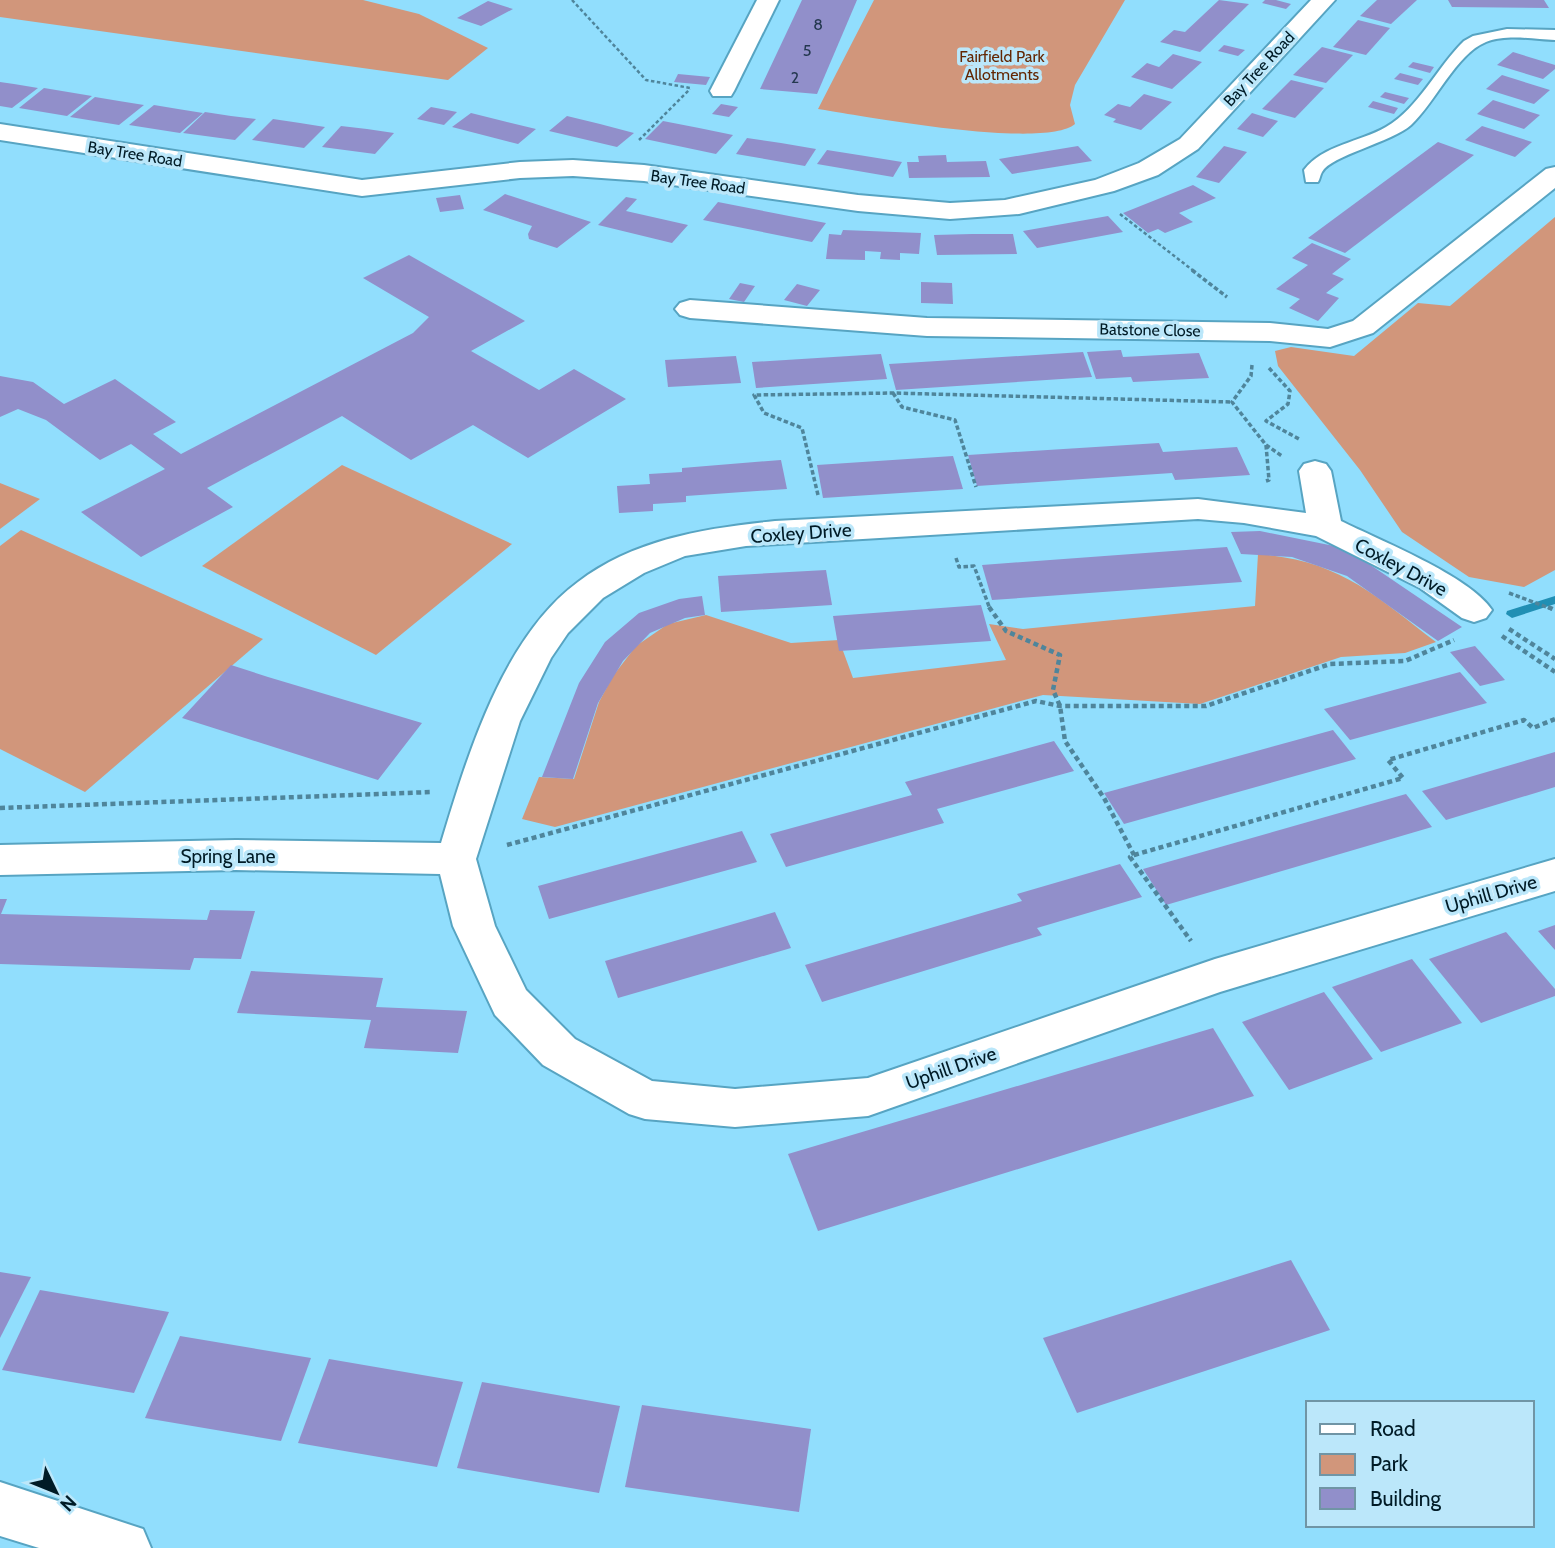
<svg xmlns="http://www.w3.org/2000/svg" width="1555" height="1548" font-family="Cabin,sans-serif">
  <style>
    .green { fill: #d1967b }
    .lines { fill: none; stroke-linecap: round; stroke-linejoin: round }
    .stream { fill: #208fb4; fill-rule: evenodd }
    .building { fill: #918fca }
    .service-casing { stroke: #57a4c2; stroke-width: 4 }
    .minor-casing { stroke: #57a4c2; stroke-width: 4 }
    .path-far2 { stroke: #4f859b; stroke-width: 2.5; stroke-dasharray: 3.5 2.5; stroke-linecap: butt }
    .path-far1 { stroke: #4f859b; stroke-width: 3.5; stroke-dasharray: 4.5 2.5; stroke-linecap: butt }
    .path { stroke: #4f859b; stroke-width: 4.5; stroke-dasharray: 5 3.5; stroke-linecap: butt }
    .service { fill: #fff; fill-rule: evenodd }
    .minor { fill: #fff; fill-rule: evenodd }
    .labels { text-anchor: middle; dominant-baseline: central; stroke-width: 7; stroke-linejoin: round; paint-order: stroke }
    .number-label { font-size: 16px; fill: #24384f }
    .far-park-label { font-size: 16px; fill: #632602; stroke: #bbe7fa }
    .far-street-label { font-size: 16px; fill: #001b26; stroke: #bbe7fa }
    .street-label { font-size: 19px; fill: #001b26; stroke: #bbe7fa }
  </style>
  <rect width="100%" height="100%" fill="#91defd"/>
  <!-- green -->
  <g class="green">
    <polygon points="0,0 363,0 419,14 488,48 448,80 0,17"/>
    <path d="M874 0H1125L1075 85 1070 105 1075 124C1044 150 863 116 818 109Z"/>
    <polygon points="1555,217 1555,570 1524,587 1469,577 1402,532 1360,470 1278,366 1275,351 1291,347 1354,356 1418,303 1450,306"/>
    <polygon points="342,465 512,544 376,655 202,566"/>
    <polygon points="0,483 40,499 0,529"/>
    <polygon points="21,530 263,639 85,792 0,749 0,546"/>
    <path d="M1258 554C1339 560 1375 595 1436 642L1405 653 1341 657 1200 704 1043 695 555 827 522 819 539 777 574 779 599 702 613 676 636 646 668 624 706 615 791 643 839 640 853 678 1006 660 989 624 1023 629 1255 606Z"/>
  </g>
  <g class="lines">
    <!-- stream -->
    <polygon class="stream" points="1555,596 1555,604 1512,618 1506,614 1507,611"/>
  </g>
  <!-- building -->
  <g class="building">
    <polygon points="802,0 857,0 817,94 760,89"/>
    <polygon points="1219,0 1249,4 1200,52 1160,42 1174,30 1185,32"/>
    <polygon points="1265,0 1276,0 1291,4 1286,9 1262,3"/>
    <polygon points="1377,0 1417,0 1391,24 1360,16"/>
    <polygon points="1448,0 1544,0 1549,8 1452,7"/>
    <polygon points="488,1 513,9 481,26 457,18"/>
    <polygon points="1358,20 1390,28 1366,55 1333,47"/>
    <polygon points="1224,45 1245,50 1238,56 1218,51"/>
    <polygon points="1322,47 1353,55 1326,83 1293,75"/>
    <polygon points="1513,52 1555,65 1555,69 1543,79 1497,65"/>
    <polygon points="1173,54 1202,62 1172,89 1131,77 1147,63 1159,67"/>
    <polygon points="1413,62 1434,67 1430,73 1408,67"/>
    <polygon points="1400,73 1423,79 1418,85 1394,79"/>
    <polygon points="678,74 710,77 706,85 674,82"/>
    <polygon points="1502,75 1550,90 1534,104 1486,89"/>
    <polygon points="1291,80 1324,88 1295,118 1262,109"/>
    <polygon points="0,82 14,84 38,88 12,108 0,106"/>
    <polygon points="44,88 92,96 67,116 19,108"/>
    <polygon points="1385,92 1409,98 1404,104 1380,97"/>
    <polygon points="1144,94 1172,102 1141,130 1113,122 1116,119 1104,115 1118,104 1130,107"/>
    <polygon points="95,97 119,101 144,105 119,125 70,117"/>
    <polygon points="1493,100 1540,115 1524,129 1477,114"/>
    <polygon points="1373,101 1398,108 1394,114 1368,107"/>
    <polygon points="721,104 738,107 729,117 712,114"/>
    <polygon points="154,105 178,109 203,113 180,133 129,125"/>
    <polygon points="431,107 457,112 444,125 417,119"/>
    <polygon points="205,112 231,116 256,119 235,140 183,133"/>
    <polygon points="471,113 503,121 536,129 518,144 452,127"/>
    <polygon points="1252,113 1278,121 1263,137 1237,129"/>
    <polygon points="567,116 600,124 634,133 617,147 549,131"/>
    <polygon points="273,119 300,123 325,127 304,148 252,140"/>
    <polygon points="663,121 699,128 733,135 716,154 645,139"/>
    <polygon points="341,126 367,129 394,133 375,154 322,147"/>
    <polygon points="1482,126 1532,142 1515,157 1465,140"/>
    <polygon points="747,138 781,143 816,149 805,166 736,154"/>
    <polygon points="1438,142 1474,155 1345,253 1308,238"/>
    <polygon points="1078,146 1092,161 1012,174 999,159"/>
    <polygon points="1224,146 1247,152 1219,183 1196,177"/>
    <polygon points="827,150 865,156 902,162 893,177 817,164"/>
    <polygon points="946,155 947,162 986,161 990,177 909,178 907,162 919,162 918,156"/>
    <polygon points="1193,185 1216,198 1179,213 1193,222 1165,233 1158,229 1148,233 1123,213"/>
    <polygon points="505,194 554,210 591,222 557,248 529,239 528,234 532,226 483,210"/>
    <polygon points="460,195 464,209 440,212 436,198"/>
    <polygon points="626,197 637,199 626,211 688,225 672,243 598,225"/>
    <polygon points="718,202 789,216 826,223 812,242 703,220"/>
    <polygon points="1108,216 1123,232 1037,248 1023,231"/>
    <polygon points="843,230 921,233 919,254 900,253 900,260 880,259 881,252 865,251 865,260 826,259 829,234 841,235"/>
    <polygon points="972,234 1013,234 1017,254 937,255 934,235"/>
    <polygon points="1312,243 1351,259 1332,274 1344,279 1326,293 1339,298 1318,321 1289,308 1300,299 1276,289 1308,265 1292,258"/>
    <polygon points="409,255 525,321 471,351 539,390 574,369 626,399 528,458 473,425 411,460 342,416 207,488 233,507 141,557 81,512 165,469 131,444 100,460 46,420 18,409 0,417 0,376 33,382 64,404 115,379 176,422 153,434 181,454 413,333 429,317 363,278"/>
    <polygon points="921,282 952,283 953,304 921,303"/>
    <polygon points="740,283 755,286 744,302 729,299"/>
    <polygon points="797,284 820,290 807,306 784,300"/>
    <polygon points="1121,350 1123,357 1199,353 1209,378 1133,382 1131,377 1096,379 1087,352"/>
    <polygon points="1083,352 1092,377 896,390 889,364"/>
    <polygon points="881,354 887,379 756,388 752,362"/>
    <polygon points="736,356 741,383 668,387 665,360"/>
    <polygon points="1159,443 1163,452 1237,447 1250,475 1175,480 1172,473 977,486 968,455"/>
    <polygon points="953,456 963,489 823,498 817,465"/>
    <polygon points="781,460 787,489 686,496 686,502 653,504 653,511 619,513 617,486 650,484 649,474 682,472 682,468"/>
    <polygon points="1260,531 1334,546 1369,564 1462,627 1438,641 1347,576 1292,557 1241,554 1231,532"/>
    <polygon points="1227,547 1242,582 992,600 982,565"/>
    <polygon points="826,570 832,605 721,612 718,576"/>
    <polygon points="702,596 705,615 685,618 650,633 623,661 598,703 573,779 542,777 579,683 605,642 639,613 679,599"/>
    <polygon points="981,605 991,641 839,651 833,616"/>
    <polygon points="1475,646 1505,680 1480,686 1450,652"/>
    <polygon points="231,665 268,677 422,723 378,780 182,718"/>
    <polygon points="1460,672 1487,703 1350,740 1324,709"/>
    <polygon points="1333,730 1356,759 1124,824 1104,793"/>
    <polygon points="1054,741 1074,771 937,809 944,823 786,867 770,834 912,795 905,782"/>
    <polygon points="1555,752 1555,787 1446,820 1422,791"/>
    <polygon points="1406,794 1432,827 1166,905 1143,869"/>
    <polygon points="742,831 757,862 549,919 538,886"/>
    <polygon points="1120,864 1142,897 1037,928 1042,935 822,1002 805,965 1022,901 1017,894"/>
    <polygon points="0,899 7,899 1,914 207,920 210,910 255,911 241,959 194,958 190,970 0,964"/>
    <polygon points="775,912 791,948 618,998 605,961"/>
    <polygon points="1555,925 1555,950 1538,931"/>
    <polygon points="1506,932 1555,989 1555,996 1481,1023 1429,959"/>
    <polygon points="1412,959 1462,1023 1381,1052 1332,987"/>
    <polygon points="251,971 383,978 376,1007 467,1011 458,1053 364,1048 371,1020 237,1013"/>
    <polygon points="1324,992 1373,1059 1289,1090 1242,1022"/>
    <polygon points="1213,1028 1254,1096 818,1231 788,1154"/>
    <polygon points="1291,1260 1330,1330 1077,1413 1043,1338"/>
    <polygon points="0,1272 31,1277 0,1338"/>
    <polygon points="40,1290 169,1312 134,1393 2,1370"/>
    <polygon points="180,1336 311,1358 281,1441 145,1418"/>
    <polygon points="329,1359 463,1382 437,1467 298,1443"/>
    <polygon points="482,1382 620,1406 599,1493 457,1468"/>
    <polygon points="642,1405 811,1429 799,1512 625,1487"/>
  </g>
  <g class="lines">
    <!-- service casing -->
    <g class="service-casing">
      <path id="service" d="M1507 29 1555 30V40C1533 39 1506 34 1486 42 1456 54 1435 103 1411 125 1392 142 1330 156 1322 172 1320 175 1320 179 1318 182H1306L1304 170C1323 145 1360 142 1386 127 1419 108 1437 67 1464 41L1473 36Z"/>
    </g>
    <!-- minor casing -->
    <g class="minor-casing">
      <g id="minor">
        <polygon points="757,0 779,0 734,91 731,96 713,96 710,91"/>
        <polygon points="1311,0 1335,0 1198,149 1158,175 1114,191 1019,214 950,219 858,211 644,181 573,176 520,178 362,196 0,140 0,124 362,180 520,162 573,160 644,165 858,195 950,203 1005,200 1095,180 1139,163 1180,139"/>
        <polygon points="1555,167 1555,188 1373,333 1330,347 1270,341 927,336 690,318 680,315 675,309 680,303 690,300 927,318 1270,323 1328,329 1353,321 1546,169"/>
        <path d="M1315 461 1326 464 1331 471 1341 521C1379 540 1470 576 1492 610L1486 618 1474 622 1462 618 1420 588 1316 536 1244 523 1198 519 746 546 685 556 644 573 603 598 568 633 551 658 520 721 476 859 495 926 526 990 575 1039 652 1081 735 1089 868 1078 1215 959 1555 859V891L1220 992 868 1116 735 1127 645 1119 629 1114 543 1065 495 1015 453 926 440 874 236 870 0 875V845L236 840 441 843C467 757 502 638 578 582 634 539 706 528 775 521L1198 499 1306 513 1299 471 1304 464Z"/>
        <polygon points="0,1482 143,1529 151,1548 39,1548 0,1536"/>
      </g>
    </g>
    <!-- path-far2 -->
    <g class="path-far2">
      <polyline points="572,0 646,80 690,88"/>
      <polyline points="639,140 690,89"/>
      <polyline points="1120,214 1195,272"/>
    </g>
    <!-- path-far1 -->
    <g class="path-far1">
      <polyline points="1192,270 1227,297"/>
      <polyline points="1252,365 1251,376 1232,402 1266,445 1282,456"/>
      <polyline points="1269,368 1290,391 1288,404 1266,421 1299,439"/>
      <polyline points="893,393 902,407 955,420 976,487"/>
      <polyline points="1266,445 1269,480 1266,481"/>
      <polyline points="818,495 802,428 764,413 754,395 893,393 1232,402"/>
      <polyline points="956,558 959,567 974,566 990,609"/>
      <polyline points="1509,593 1552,609"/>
    </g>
    <!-- path -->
    <g class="path">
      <polyline points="989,607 1006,631 1060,655 1053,690 1060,706 1065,741 1104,798 1134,855 1130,857 1191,941"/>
      <polyline points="1548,607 1555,610"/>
      <polyline points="1509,629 1555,659"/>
      <polyline points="1502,636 1555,672"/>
      <polyline points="0,808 433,792"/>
      <polyline points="507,845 1036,701 1060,706 1206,706 1330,664 1405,661 1454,640"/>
      <polyline points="1134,855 1403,778 1388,760 1524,720 1533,728 1555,719"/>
    </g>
    <!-- service -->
    <use href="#service" class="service"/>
    <!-- minor -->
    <use href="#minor" class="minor"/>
  </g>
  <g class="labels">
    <!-- number labels -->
    <g class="number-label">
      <text x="818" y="24">8</text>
      <text x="807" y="50">5</text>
      <text x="795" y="77">2</text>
    </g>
    <!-- far-park labels -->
    <g class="far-park-label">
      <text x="1002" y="56">Fairfield Park<tspan x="1002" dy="18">Allotments</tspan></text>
    </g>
    <!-- far-street labels -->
    <g class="far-street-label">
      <text transform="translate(1259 69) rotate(-47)">Bay Tree Road</text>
      <text transform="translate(135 154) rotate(9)">Bay Tree Road</text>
      <text transform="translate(698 182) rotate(8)">Bay Tree Road</text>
      <text transform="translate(1150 330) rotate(1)">Batstone Close</text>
    </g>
    <!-- street labels -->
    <g class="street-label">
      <text transform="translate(801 533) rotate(-4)">Coxley Drive</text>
      <text transform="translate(1401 567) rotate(28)">Coxley Drive</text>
      <text x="228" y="856">Spring Lane</text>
      <text transform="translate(1491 894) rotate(-16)">Uphill Drive</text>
      <text transform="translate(951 1068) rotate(-19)">Uphill Drive</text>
    </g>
  </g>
  <!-- legend -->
  <rect x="1306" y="1401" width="228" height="126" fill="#bbe7fa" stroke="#7095a5" stroke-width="2"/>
  <rect x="1320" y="1424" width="35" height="10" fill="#ffffff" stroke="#7095a5" stroke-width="2"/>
  <text x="1370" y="1436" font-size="21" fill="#001b26">Road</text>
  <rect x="1320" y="1454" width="35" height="21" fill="#d1967b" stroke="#7095a5" stroke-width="2"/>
  <text x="1370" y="1471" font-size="21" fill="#001b26">Park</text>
  <rect x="1320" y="1488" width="35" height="21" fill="#918fca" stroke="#7095a5" stroke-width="2"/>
  <text x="1370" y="1506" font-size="21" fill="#001b26">Building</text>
  <!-- north arrow -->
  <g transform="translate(56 1492) rotate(133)" stroke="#bbe7fa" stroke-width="5" paint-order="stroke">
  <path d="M0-5L12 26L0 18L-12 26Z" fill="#001b26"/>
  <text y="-10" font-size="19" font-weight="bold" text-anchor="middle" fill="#001b26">N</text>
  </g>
</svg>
